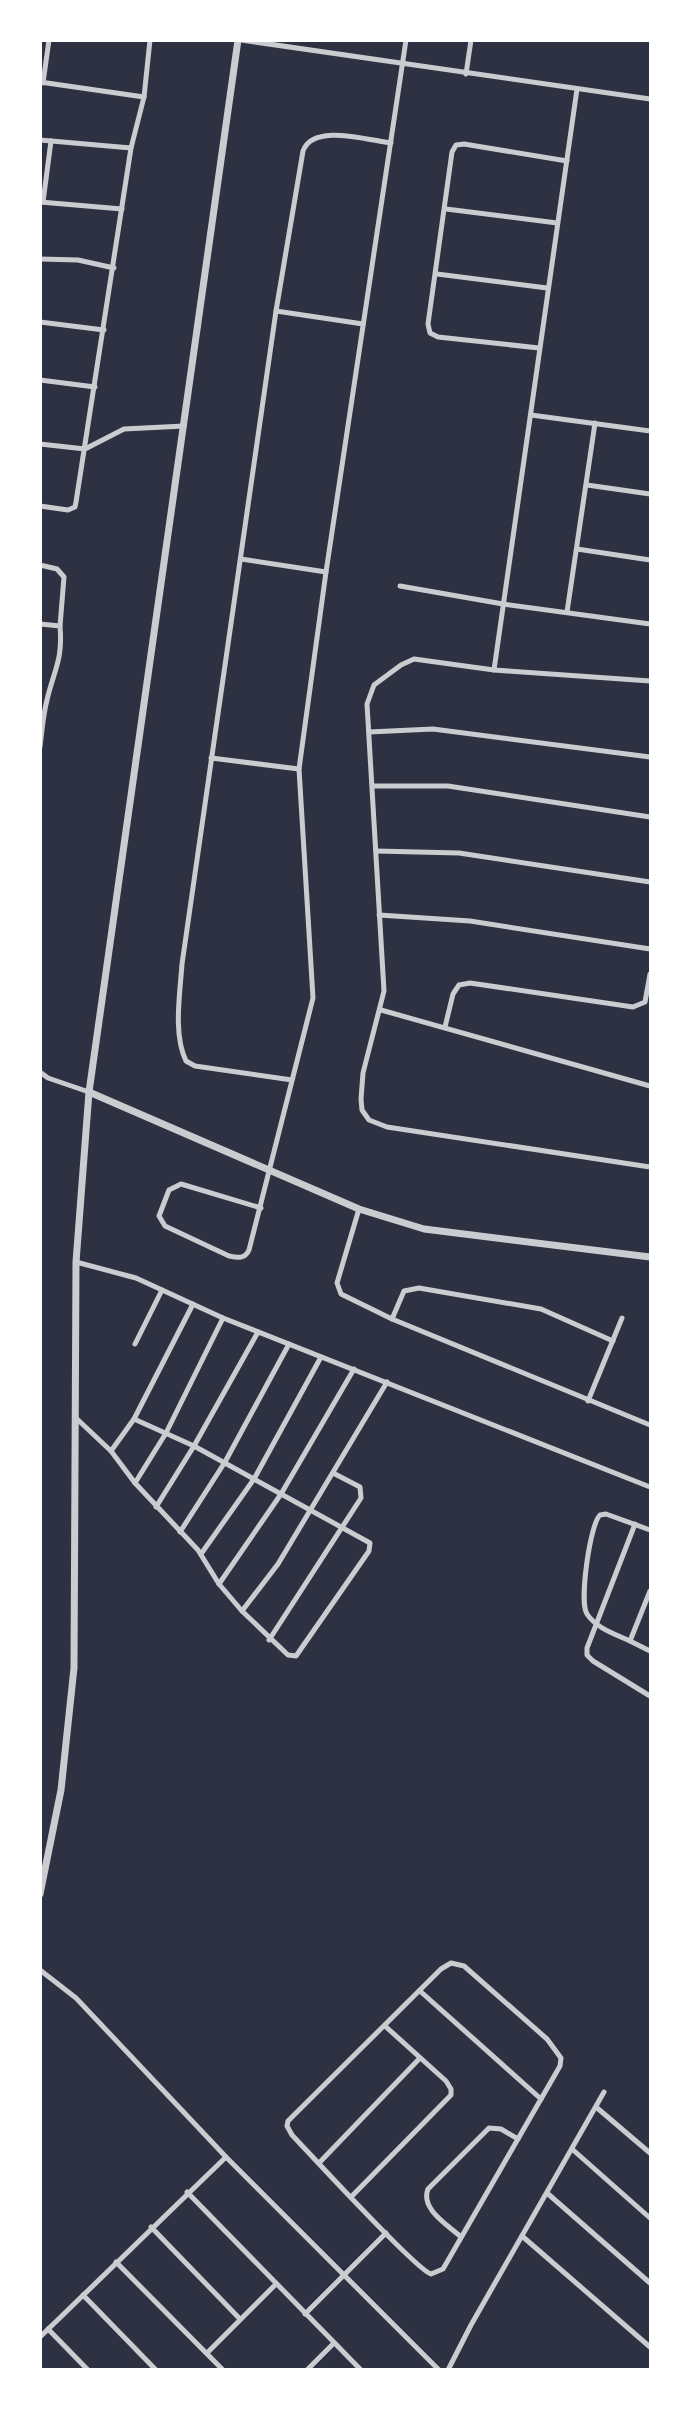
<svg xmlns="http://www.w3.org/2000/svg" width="691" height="2410" font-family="Lato,sans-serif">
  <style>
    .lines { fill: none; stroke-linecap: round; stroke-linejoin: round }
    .minor { stroke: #caccd0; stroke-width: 5 }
    .tertiary { stroke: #caccd0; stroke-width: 7 }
  </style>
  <rect width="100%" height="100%" fill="#2d3142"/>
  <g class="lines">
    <!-- minor -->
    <g class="minor">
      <polyline points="241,40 650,99"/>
      <polyline points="466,74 471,40"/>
      <polyline points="40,82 144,97"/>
      <polyline points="43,83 49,40"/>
      <polyline points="40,140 131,148"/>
      <polyline points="40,202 122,209"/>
      <polyline points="43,202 51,141"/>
      <polyline points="446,209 557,223"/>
      <polyline points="40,259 78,260 114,268"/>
      <polyline points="437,274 547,288"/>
      <polyline points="276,311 363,324"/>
      <polyline points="40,322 104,330"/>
      <polyline points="539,348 438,337 430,333 428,324 452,152 456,145 464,144 567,161"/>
      <polyline points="40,380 95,387"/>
      <polyline points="531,415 650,431"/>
      <polyline points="40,444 85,449 124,429 184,426"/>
      <polyline points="587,485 650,494"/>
      <polyline points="40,506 68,510 75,507 76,502 131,148 144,97 150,40"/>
      <polyline points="577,549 650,560"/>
      <polyline points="241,559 326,572"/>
      <polyline points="40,565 57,569 64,577 60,626"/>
      <polyline points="400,586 503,604 650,624"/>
      <polyline points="567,612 595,423"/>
      <path d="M40 624 60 626C63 660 54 670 47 700 43 715 42 731 40 747"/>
      <polyline points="494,670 577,89"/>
      <polyline points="650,681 494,670 414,659 401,665 374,685 367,704 384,991 363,1073 361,1099 362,1110 369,1120 387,1127 650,1167"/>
      <polyline points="369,732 433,729 650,757"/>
      <polyline points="211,758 299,769"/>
      <polyline points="373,786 448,786 650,817"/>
      <polyline points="376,851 459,853 650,882"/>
      <polyline points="379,915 470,921 650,949"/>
      <polyline points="381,1010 650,1086"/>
      <polyline points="445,1027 453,994 459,985 470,983 633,1007 645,1002 650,974"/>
      <polyline points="40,1072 48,1078 89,1092"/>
      <path d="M292 1080 195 1066 186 1061C173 1034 180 994 182 964L276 311 303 151C313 123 367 140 391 143"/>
      <path d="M261 1208 181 1184 169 1190 159 1216 165 1226 229 1256C238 1258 245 1259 249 1250L313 998 299 769 326 572 406 40"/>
      <polyline points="359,1209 337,1283 341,1294 392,1319 650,1425"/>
      <polyline points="76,1262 136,1278 223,1318 650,1487"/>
      <polyline points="392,1319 404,1291 419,1288 541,1309 613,1341"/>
      <polyline points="135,1344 162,1290"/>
      <polyline points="588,1401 622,1318"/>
      <polyline points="77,1419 111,1451 135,1483 198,1550 219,1584 242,1611 288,1655 296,1656 369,1551 370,1543 194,1446 134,1419"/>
      <polyline points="111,1451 134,1419 193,1304"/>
      <polyline points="135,1483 166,1433 223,1318"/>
      <polyline points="156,1507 194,1446 258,1332"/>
      <polyline points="635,1524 587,1648 587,1655 593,1661 650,1696"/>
      <polyline points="180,1532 225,1462 289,1344"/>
      <polyline points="201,1554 254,1479 321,1357"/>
      <polyline points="219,1584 281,1494 354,1369"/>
      <polyline points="650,1591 630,1641 650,1651"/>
      <polyline points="242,1611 278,1564 387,1382"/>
      <polyline points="269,1640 361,1498 360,1487 333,1473"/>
      <path d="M630 1641C615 1634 596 1628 587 1614 579 1602 590 1524 600 1515L606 1514 650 1530"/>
      <path d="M451 1963 464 1966 547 2039 561 2058 560 2066 443 2269 431 2274C417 2271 311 2155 292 2135L287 2126 288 2121 441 1969Z"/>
      <polyline points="40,1970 76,1998 226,2157 439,2370"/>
      <polyline points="420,1991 541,2099"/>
      <polyline points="596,2107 650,2153"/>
      <polyline points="572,2149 650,2218"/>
      <polyline points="319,2163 420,2058"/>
      <polyline points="187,2192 361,2370"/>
      <polyline points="547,2193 650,2283"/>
      <polyline points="352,2196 451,2095 451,2089 446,2081 385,2026"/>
      <polyline points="151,2227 240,2319"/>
      <polyline points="522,2236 650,2347"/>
      <path d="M461 2237C448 2225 420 2209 428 2189L489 2128 501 2129 518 2139"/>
      <polyline points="116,2262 223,2370"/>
      <polyline points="83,2295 156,2370"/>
      <polyline points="305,2314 386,2233"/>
      <polyline points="48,2329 88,2370"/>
      <polyline points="40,2337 226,2157"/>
      <polyline points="207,2353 276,2284"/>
      <polyline points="307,2370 334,2343"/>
      <polyline points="448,2370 471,2325 604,2092"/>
    </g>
    <!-- tertiary -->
    <g class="tertiary">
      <polyline points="89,1092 359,1209 424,1229 650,1257"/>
      <polyline points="40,1894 61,1790 74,1668 76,1262 89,1092 238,40"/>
    </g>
  </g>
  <!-- border -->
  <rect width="691" height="2410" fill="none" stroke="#ffffff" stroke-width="84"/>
</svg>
